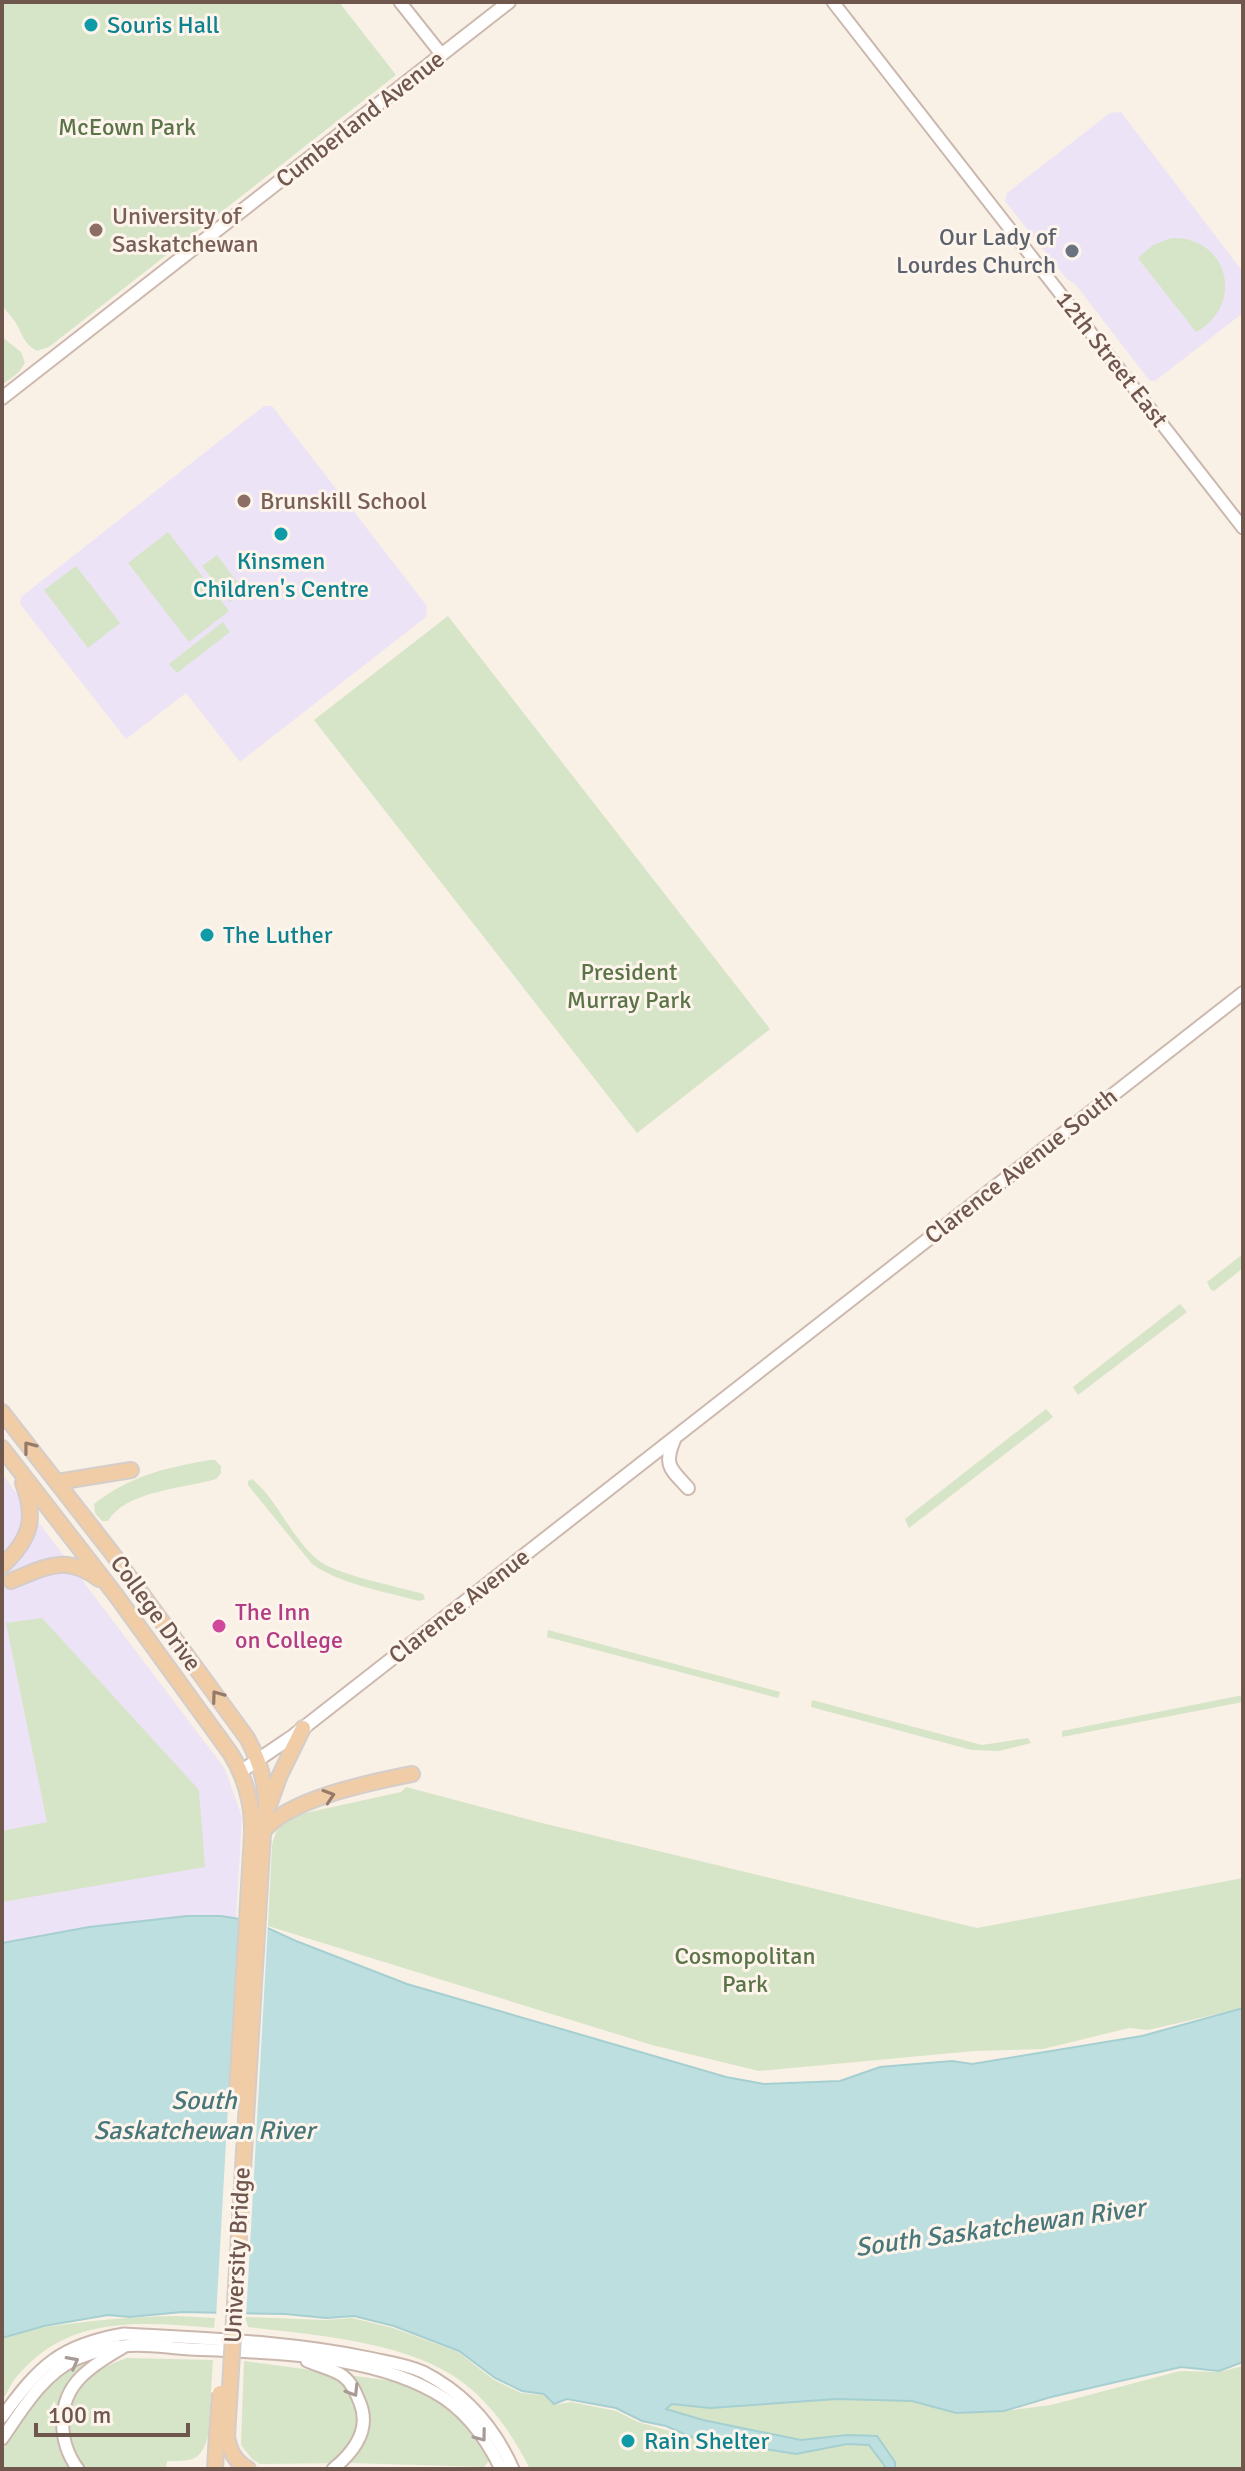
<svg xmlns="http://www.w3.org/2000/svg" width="1245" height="2471" font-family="Signika,sans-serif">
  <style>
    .education { fill: #ede3f6 }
    .green { fill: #d6e5c7 }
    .water { fill: #bddfe0; stroke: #a5cfd1; stroke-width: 2 }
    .pier { fill: #f9f0e6 }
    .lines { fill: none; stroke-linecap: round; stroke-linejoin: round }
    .tertiary-casing { stroke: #cab7ae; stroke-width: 15 }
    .secondary-casing { stroke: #ceb9af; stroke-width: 16 }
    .primary-casing { stroke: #d4cdca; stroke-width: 18 }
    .tertiary { stroke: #fff; stroke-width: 11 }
    .secondary { stroke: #fff; stroke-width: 12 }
    .primary { stroke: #f0cda7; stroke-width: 14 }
    .primary-bridge-casing { stroke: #d4cdca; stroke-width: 18; stroke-linecap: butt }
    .primary-bridge { stroke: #f0cda7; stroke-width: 14 }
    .oneway { stroke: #967a69 }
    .oneway2 { stroke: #a99a95 }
    .culture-dot { fill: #0f9aa8; stroke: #fdf4ec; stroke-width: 3 }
    .education-dot { fill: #8d6e63; stroke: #fdf4ec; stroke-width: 3 }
    .worship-dot { fill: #6b7280; stroke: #fdf4ec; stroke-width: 3 }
    .hotel-dot { fill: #d1479c; stroke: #fdf4ec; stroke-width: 3 }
    .labels { text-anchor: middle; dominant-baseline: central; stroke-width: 6; stroke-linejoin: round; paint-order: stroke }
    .culture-label { font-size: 24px; fill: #0d838f; stroke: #fdf4ec; text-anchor: start }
    .street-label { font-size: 24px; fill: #70574e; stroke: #fdf4ec }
    .park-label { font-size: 24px; fill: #5a7448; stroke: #fdf4ec }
    .education-label { font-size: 24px; fill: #785e54; stroke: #fdf4ec; text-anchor: start }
    .worship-label { font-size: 24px; fill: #5b616d; stroke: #fdf4ec; text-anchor: end }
    .hotel-label { font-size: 24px; fill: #b23c85; stroke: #fdf4ec; text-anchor: start }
    .water-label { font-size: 26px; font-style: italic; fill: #47777a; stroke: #fdf4ec }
  </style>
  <rect width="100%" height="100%" fill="#f9f0e6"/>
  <!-- education -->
  <g class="education">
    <polygon points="1121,112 1243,272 1243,313 1155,381 1150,381 1075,284 1066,278 1005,201 1007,193 1110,113"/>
    <polygon points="264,406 272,406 427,606 426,617 240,762 186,693 126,739 20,604 21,597"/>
    <polygon points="2,1474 225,1769 242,1817 236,1918 196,1916 89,1927 2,1943"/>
  </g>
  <!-- green -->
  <g class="green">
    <path d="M2 2H339L396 75 49 347 37 351C24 344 22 334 16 323 12 317 6 311 2 305Z"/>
    <path d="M1171 238C1229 236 1245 305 1196 332L1138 258 1153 245Z"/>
    <polygon points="2,337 21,352 25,363 19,372 2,385"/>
    <polygon points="168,532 229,611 189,642 128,563"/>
    <polygon points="217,555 244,591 230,602 202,566"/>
    <polygon points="76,566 120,623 88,648 44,590"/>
    <polygon points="448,616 770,1029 637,1133 314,720"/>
    <polygon points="223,622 230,632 177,673 169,664"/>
    <polygon points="1243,1254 1243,1268 1214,1291 1211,1290 1207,1282"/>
    <polygon points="1180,1304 1187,1312 1078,1395 1073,1387"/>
    <polygon points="1046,1409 1053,1417 909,1528 905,1519"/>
    <path d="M210 1460H215L221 1466V1473L216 1479C185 1488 125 1491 108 1521H102L95 1513 94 1504C132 1475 165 1468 210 1460Z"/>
    <path d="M252 1479C278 1500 291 1538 318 1560 334 1574 399 1587 423 1594L425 1599 419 1601C384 1591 342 1585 312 1564L248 1485V1481Z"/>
    <polygon points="42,1618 199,1790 205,1867 2,1902 2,1831 47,1822 6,1623"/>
    <polygon points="548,1630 780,1692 780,1693 778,1698 547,1637"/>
    <polygon points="1243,1695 1243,1702 1062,1737 1062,1731"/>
    <polygon points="812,1700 982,1745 1028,1738 1031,1743 999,1751 972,1750 811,1707"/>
    <path d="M406 1787 538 1822 977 1928 1243 1878V2008L1148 2030 1129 2028 1043 2049 974 2051 759 2071 652 2045 268 1926 272 1846C275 1830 281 1821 296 1815L401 1792Z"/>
    <path d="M177 2316 215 2318 214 2328C142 2322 70 2314 18 2375 11 2383 7 2393 2 2402V2335C60 2323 118 2317 177 2316Z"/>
    <path d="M245 2317 325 2320 352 2318 393 2328 458 2352 494 2380 521 2393 544 2395 554 2405 571 2402 616 2411 638 2422 691 2437 796 2454 847 2444 870 2445 887 2468 890 2469H530C512 2433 487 2397 452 2375 396 2340 312 2335 248 2327Z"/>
    <path d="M127 2358 213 2360 208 2436C201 2462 191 2461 167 2461L166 2469 82 2467C48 2418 74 2375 127 2358Z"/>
    <path d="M93 2360C57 2388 42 2429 70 2469H2V2450L38 2398 61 2376 81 2364Z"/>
    <polygon points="244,2361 399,2382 433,2398 461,2421 485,2449 490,2460 484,2467 351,2463 260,2464 252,2459 241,2445"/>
    <polygon points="1243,2366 1243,2469 895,2469 895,2462 877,2436 847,2435 801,2440 703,2420 665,2409 672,2404 837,2399 912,2401 956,2413 1004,2411 1051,2405 1180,2371 1219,2372"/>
  </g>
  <!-- water -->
  <polygon class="water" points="187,1916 221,1916 252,1921 296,1941 407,1984 726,2077 764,2084 840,2081 880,2067 952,2061 972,2064 1142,2036 1243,2008 1243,2362 1219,2371 1181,2367 1051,2397 1004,2411 956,2413 912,2401 837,2399 710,2408 672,2404 666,2409 703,2420 801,2440 847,2435 877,2436 895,2462 895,2469 887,2469 869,2445 847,2444 796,2454 691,2437 666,2426 642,2421 616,2408 567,2399 554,2404 544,2394 522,2391 495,2378 459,2351 394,2326 354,2316 326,2318 285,2314 182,2312 130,2317 108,2315 44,2326 2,2338 2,1943 89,1927"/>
  <!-- pier -->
  <polygon class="pier" points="239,1914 253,1917 268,1924 246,2318 216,2318"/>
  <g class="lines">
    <!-- tertiary casing -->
    <g class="tertiary-casing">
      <g id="tertiary">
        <polyline points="400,2 442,55"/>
        <polyline points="833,2 1243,528"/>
        <path d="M307 2361C318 2366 333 2369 343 2376 352 2383 356 2393 360 2403 371 2430 354 2452 333 2469"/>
        <path d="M2 2417C39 2366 60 2345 124 2334 206 2339 288 2341 369 2358 387 2362 406 2364 423 2372 466 2394 494 2426 513 2469"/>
        <path d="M2 2439C22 2410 43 2374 76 2359 91 2353 106 2347 123 2346 145 2343 168 2348 190 2349 265 2352 367 2354 434 2392 465 2409 486 2438 501 2469"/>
        <path d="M78 2469C58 2442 56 2402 81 2377 93 2365 108 2356 122 2348"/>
      </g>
    </g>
    <!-- secondary casing -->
    <g class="secondary-casing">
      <g id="secondary">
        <polyline points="2,398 509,2"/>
        <path d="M674 1440C663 1466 671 1469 688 1488"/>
        <polyline points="240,1772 293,1736 1243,993"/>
      </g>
    </g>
    <!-- primary casing -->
    <g class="primary-casing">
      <g id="primary">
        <path d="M2 1412 112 1553 247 1738C264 1769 270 1797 263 1833"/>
        <path d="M2 1448 115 1594 231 1754C246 1779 253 1806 252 1834"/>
        <polyline points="57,1482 131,1470"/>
        <path d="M2 1566C30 1540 37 1519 23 1483"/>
        <path d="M11 1581C46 1567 65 1554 99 1579"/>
        <polyline points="269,1805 280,1775 303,1728"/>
        <path d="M263 1832C286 1799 372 1782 412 1774"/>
        <path d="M227 2437C230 2452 235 2461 248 2469"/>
        <polyline points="215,2469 217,2434"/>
      </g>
    </g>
    <!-- tertiary -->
    <use href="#tertiary" class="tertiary"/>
    <!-- secondary -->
    <use href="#secondary" class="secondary"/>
    <!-- primary -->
    <use href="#primary" class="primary"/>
    <!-- primary-bridge casing -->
    <g class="primary-bridge-casing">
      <g id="primary-bridge">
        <polyline points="237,2093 252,1834"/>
        <polyline points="217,2434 220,2393"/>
        <polyline points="227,2437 263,1833"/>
      </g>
    </g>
    <!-- primary-bridge -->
    <use href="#primary-bridge" class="primary-bridge"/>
  </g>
  <!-- one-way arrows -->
  <defs><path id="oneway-chevron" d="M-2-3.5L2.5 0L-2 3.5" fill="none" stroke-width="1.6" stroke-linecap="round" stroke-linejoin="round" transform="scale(2)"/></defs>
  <g class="oneway">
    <use href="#oneway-chevron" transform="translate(29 1447) rotate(-128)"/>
    <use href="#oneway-chevron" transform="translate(217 1696) rotate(-126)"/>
    <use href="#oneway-chevron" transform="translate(329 1796) rotate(-18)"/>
  </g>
  <g class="oneway2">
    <use href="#oneway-chevron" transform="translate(73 2362) rotate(-28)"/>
    <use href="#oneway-chevron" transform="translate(353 2391) rotate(58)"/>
    <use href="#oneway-chevron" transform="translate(481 2436) rotate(53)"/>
  </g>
  <!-- markers -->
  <g class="culture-dot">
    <circle cx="91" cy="25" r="8"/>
    <circle cx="281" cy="534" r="8"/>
    <circle cx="207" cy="935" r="8"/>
    <circle cx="628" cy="2441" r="8"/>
  </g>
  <g class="education-dot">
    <circle cx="96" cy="230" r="8"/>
    <circle cx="244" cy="501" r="8"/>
  </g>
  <circle class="worship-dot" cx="1072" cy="251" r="8"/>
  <circle class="hotel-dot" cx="219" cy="1626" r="8"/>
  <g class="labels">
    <!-- culture labels -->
    <g class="culture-label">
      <text x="107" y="25">Souris Hall</text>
      <text x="281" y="561" text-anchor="middle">Kinsmen<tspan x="281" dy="28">Children's Centre</tspan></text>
      <text x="223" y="935">The Luther</text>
      <text x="644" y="2441">Rain Shelter</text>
    </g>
    <!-- street labels -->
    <g class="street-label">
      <text transform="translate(360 119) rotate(-38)">Cumberland Avenue</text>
      <text transform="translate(1112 359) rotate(52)">12th Street East</text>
      <text transform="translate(1021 1166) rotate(-38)">Clarence Avenue South</text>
      <text transform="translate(459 1606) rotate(-38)">Clarence Avenue</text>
      <text transform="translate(156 1613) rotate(54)">College Drive</text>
      <text transform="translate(237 2255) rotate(-87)">University Bridge</text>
    </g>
    <!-- park labels -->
    <g class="park-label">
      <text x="127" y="127">McEown Park</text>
      <text x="629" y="972">President<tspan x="629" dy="28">Murray Park</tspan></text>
      <text x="745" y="1956">Cosmopolitan<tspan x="745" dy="28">Park</tspan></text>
    </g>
    <!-- education labels -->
    <g class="education-label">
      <text x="112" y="216">University of<tspan x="112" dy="28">Saskatchewan</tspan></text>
      <text x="260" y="501">Brunskill School</text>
    </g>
    <!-- worship labels -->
    <g class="worship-label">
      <text x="1056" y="237">Our Lady of<tspan x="1056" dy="28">Lourdes Church</tspan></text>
    </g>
    <!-- hotel labels -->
    <g class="hotel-label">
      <text x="235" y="1612">The Inn<tspan x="235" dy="28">on College</tspan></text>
    </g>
    <!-- water labels -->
    <g class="water-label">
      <text x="204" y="2101">South<tspan x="204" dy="30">Saskatchewan River</tspan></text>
      <text transform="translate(1000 2228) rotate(-8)">South Saskatchewan River</text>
    </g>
  </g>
  <!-- border -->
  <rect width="1245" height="2471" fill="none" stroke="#70574e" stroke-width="8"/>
  <!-- scale -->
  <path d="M36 2423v12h152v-12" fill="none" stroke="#70574e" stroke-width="4"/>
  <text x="48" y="2423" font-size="24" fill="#70574e" stroke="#fdf4ec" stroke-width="6" paint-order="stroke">100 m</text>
</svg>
